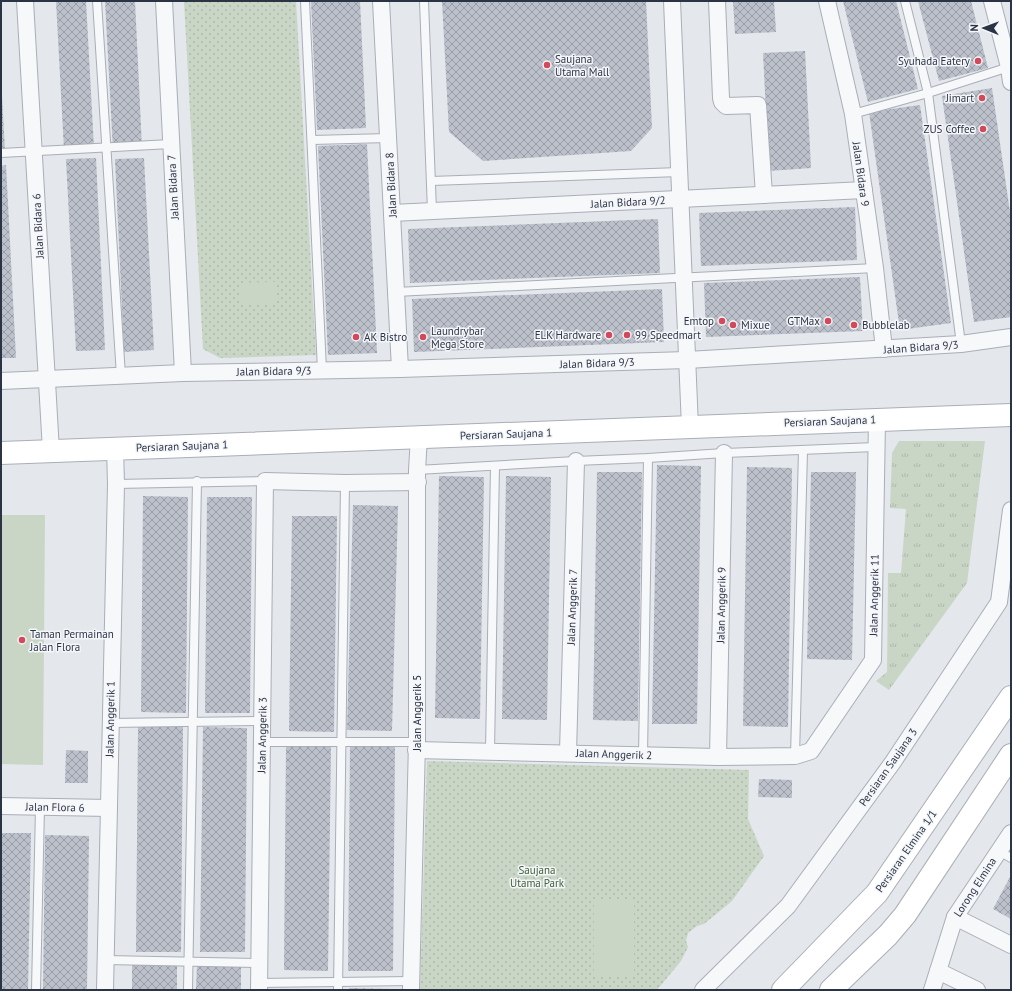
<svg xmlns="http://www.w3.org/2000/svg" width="1012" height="991" font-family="'PT Sans',sans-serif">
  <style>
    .grass { fill: url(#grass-tufts) }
    .park { fill: url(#park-dots) }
    .pitch { fill: #c9d6c5 }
    .building { fill: url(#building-cross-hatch) }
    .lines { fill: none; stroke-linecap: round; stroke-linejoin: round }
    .lane-casing { stroke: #a9aeb7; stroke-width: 10 }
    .street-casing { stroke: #a9aeb7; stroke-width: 18 }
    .secondary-casing { stroke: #a9aeb7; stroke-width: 24 }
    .lane { stroke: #f7f8fa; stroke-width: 8 }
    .street { stroke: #f7f8fa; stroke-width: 16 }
    .secondary { stroke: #fff; stroke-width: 22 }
    .poi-dot { fill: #d1495b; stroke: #f4f6f9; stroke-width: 1.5 }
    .labels { text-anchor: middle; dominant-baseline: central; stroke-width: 3; stroke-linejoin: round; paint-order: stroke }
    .poi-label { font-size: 11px; fill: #2b3445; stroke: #f4f6f9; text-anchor: start }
    .street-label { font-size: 11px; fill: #2b3445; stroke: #f4f6f9 }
    .park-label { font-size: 11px; fill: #3f6138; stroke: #f4f6f9 }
  </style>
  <defs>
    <pattern id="grass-tufts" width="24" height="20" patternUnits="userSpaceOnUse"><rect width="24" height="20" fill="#c9d6c5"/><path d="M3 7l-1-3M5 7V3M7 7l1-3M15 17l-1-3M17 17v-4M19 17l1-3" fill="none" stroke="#adb8ab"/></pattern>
    <pattern id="park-dots" width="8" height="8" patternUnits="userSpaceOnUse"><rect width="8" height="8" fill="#c9d6c5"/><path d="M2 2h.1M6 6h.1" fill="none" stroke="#adb8ab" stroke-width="1.8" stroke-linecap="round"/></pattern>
    <pattern id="building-cross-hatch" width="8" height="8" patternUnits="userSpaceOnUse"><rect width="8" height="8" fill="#bbc0ca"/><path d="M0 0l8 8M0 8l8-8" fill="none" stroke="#989da6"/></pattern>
  </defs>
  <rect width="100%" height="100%" fill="#e4e7ec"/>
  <!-- grass -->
  <polygon class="grass" points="899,441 985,441 967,583 889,690 876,681 887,672 888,573 901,573 906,509 890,508 892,453"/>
  <!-- park -->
  <g class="park">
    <polygon points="184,1 296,1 316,355 220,358 203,349"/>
    <polygon points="427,761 749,770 748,819 764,856 732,901 704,924 697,926 688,933 686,941 688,947 681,961 657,990 420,990"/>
  </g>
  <!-- pitch -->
  <g class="pitch">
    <polygon points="275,282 276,304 240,305 239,283"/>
    <polygon points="1,515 45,515 43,765 1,764"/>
    <rect x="594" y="901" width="40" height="74"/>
  </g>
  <!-- building -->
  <g class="building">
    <polygon points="56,1 86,1 94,148 64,150"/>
    <polygon points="105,1 135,1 142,148 113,150"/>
    <polygon points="311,1 360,1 366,128 317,130"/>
    <polygon points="442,1 646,1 652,128 631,151 483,161 449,132"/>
    <polygon points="733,1 774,1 776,32 735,34"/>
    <polygon points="843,1 896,1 918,89 868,102"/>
    <polygon points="918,1 971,1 988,68 939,81"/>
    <polygon points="805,51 811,168 769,171 763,53"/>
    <polygon points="992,88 1011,219 1011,317 974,322 942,96"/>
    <polygon points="1,96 2,96 5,151 1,151"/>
    <polygon points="920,105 951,323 900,330 869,112"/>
    <polygon points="367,144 377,353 328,355 318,146"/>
    <polygon points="96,158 105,350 76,351 66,159"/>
    <polygon points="144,158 154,350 124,352 115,159"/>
    <polygon points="6,165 16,358 1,358 1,166"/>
    <polygon points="855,207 857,260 701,266 699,213"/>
    <polygon points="658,219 660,273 410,283 408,229"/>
    <polygon points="860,277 863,331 706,337 704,283"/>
    <polygon points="662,289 664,342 414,352 412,299"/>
    <polygon points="657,465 701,466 697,724 652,724"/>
    <polygon points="747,467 792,468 788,727 743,726"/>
    <polygon points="597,472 642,472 638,721 593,720"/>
    <polygon points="811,472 856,472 852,660 807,659"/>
    <polygon points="439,476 484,477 480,719 435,718"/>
    <polygon points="506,476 551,477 547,720 502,719"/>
    <polygon points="143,496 188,497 186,713 141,712"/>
    <polygon points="207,497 252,497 250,713 205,713"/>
    <polygon points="353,505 398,506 392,731 347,730"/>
    <polygon points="292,516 337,516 334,732 289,731"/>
    <polygon points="138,726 183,727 181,952 136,952"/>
    <polygon points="203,727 247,728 245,952 200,952"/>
    <polygon points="286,745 331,746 328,971 284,970"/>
    <polygon points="350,746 395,747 393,971 348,971"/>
    <polygon points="66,750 88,751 88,783 65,783"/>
    <polygon points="759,779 792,780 792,798 758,797"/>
    <polygon points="1,833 31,833 28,990 1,990"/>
    <polygon points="45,835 89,836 87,990 43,990"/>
    <polygon points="1011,875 1011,919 993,909"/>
    <polygon points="132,964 177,965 177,990 132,990"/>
    <polygon points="197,965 241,965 241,990 196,990"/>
    <polygon points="349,988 393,989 393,990 349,990"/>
  </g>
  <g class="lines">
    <!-- lane casing -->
    <g class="lane-casing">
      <g id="lane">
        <polyline points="97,1 121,376"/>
        <polyline points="305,1 322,370"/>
        <polyline points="424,1 432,211"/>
        <polyline points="905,1 928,93 961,344"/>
        <polyline points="853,114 928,93 1009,67"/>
        <polyline points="312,140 388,138"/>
        <polyline points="1,153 171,144"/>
        <polyline points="431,181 679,172"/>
        <polyline points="396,292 875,268"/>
        <polyline points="417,470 576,461 648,458 724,453 876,447"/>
        <polyline points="116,484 265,481"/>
        <polyline points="110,723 262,721"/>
        <polyline points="262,742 417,742"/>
        <polyline points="490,751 495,466"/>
        <polyline points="643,755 648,458"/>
        <polyline points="795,756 803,451"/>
        <polyline points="999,851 1011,858"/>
        <polyline points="106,960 259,963"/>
        <polyline points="259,983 411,981"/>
        <polyline points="36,990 40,807"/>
        <polyline points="188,990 197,481"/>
        <polyline points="338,990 345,483"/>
      </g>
    </g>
    <!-- street casing -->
    <g class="street-casing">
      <g id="street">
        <polyline points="25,1 51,451"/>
        <polyline points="164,1 183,373"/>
        <polyline points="381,1 400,369"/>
        <polyline points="672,1 690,427"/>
        <polyline points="717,1 721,98 722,102 726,106 758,105 764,195"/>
        <polyline points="827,1 853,114 875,268 884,349"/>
        <polyline points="992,1 1009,67 1011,82"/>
        <polyline points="392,213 864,190"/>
        <polyline points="1,381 183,373 400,369 687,360 961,344 1011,337"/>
        <polyline points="416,750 718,757 795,756 811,751 873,660 877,420"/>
        <polyline points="568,753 576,461"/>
        <polyline points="718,757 724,453"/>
        <polyline points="1,806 109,808"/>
        <polyline points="955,917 1011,945"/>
        <polyline points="938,971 977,990"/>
        <polyline points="105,990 116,484 115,448"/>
        <polyline points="259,990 265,481 345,483 418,482"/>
        <polyline points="411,990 417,742 417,470 419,437"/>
        <polyline points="703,990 788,906 893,762 999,602 1011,510"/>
        <polyline points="932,990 955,917 1011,833"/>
      </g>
    </g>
    <!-- secondary casing -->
    <g class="secondary-casing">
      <g id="secondary">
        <polyline points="1,453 1011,415"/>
        <polyline points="783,990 877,893 1011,697"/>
        <polyline points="831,990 888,935 905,915 1011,755"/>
      </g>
    </g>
    <!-- lane -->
    <use href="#lane" class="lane"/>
    <!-- street -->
    <use href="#street" class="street"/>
    <!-- secondary -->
    <use href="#secondary" class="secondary"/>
  </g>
  <!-- markers -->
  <g class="poi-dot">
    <circle cx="978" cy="61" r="4"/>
    <circle cx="547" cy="65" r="4"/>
    <circle cx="982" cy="98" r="4"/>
    <circle cx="983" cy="129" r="4"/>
    <circle cx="722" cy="321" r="4"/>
    <circle cx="828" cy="321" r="4"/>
    <circle cx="733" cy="325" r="4"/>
    <circle cx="854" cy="325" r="4"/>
    <circle cx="609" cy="335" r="4"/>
    <circle cx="627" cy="335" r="4"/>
    <circle cx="356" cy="337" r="4"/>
    <circle cx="423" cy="337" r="4"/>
    <circle cx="22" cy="640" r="4"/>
  </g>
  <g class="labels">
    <!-- poi labels -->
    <g class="poi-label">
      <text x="555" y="59">Saujana<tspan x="555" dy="13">Utama Mall</tspan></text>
      <text x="970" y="61" text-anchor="end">Syuhada Eatery</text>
      <text x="974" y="98" text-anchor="end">Jimart</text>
      <text x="975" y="129" text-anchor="end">ZUS Coffee</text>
      <text x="714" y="321" text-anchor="end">Emtop</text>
      <text x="820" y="321" text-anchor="end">GTMax</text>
      <text x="741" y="325">Mixue</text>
      <text x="862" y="325">Bubblelab</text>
      <text x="431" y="331">Laundrybar<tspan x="431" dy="13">Mega Store</tspan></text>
      <text x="601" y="335" text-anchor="end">ELK Hardware</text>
      <text x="635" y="335">99 Speedmart</text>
      <text x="364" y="337">AK Bistro</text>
      <text x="30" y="634">Taman Permainan<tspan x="30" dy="13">Jalan Flora</tspan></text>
    </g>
    <!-- street labels -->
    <g class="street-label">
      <text transform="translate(861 174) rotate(82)">Jalan Bidara 9</text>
      <text transform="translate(391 185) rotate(-93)">Jalan Bidara 8</text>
      <text transform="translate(173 187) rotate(-93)">Jalan Bidara 7</text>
      <text transform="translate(628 202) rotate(-3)">Jalan Bidara 9/2</text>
      <text transform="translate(38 226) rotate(-93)">Jalan Bidara 6</text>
      <text transform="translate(921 347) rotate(-4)">Jalan Bidara 9/3</text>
      <text transform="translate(597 363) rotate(-2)">Jalan Bidara 9/3</text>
      <text transform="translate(274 371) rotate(-1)">Jalan Bidara 9/3</text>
      <text transform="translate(830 421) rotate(-2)">Persiaran Saujana 1</text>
      <text transform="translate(506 434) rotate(-2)">Persiaran Saujana 1</text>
      <text transform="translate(182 446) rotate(-2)">Persiaran Saujana 1</text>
      <text transform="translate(874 595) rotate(-89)">Jalan Anggerik 11</text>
      <text transform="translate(721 605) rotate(-89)">Jalan Anggerik 9</text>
      <text transform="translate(572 607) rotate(-88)">Jalan Anggerik 7</text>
      <text transform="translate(417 713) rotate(-90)">Jalan Anggerik 5</text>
      <text transform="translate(110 719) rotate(-89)">Jalan Anggerik 1</text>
      <text transform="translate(262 735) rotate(-89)">Jalan Anggerik 3</text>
      <text transform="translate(614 754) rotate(2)">Jalan Anggerik 2</text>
      <text transform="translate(888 767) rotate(-55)">Persiaran Saujana 3</text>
      <text transform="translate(55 807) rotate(1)">Jalan Flora 6</text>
      <text transform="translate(906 851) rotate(-55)">Persiaran Elmina 1/1</text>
      <text transform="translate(975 887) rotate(-57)">Lorong Elmina</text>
    </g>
    <!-- park labels -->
    <g class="park-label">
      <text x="537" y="870">Saujana<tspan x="537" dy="13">Utama Park</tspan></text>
    </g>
  </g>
  <!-- border -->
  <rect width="1012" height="991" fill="none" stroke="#2b3445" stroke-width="4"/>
  <!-- north arrow -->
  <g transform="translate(984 28) rotate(271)" stroke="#f4f6f9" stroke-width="3" paint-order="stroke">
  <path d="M0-3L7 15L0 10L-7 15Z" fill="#2b3445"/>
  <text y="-6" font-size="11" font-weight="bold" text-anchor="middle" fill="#2b3445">N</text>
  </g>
</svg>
